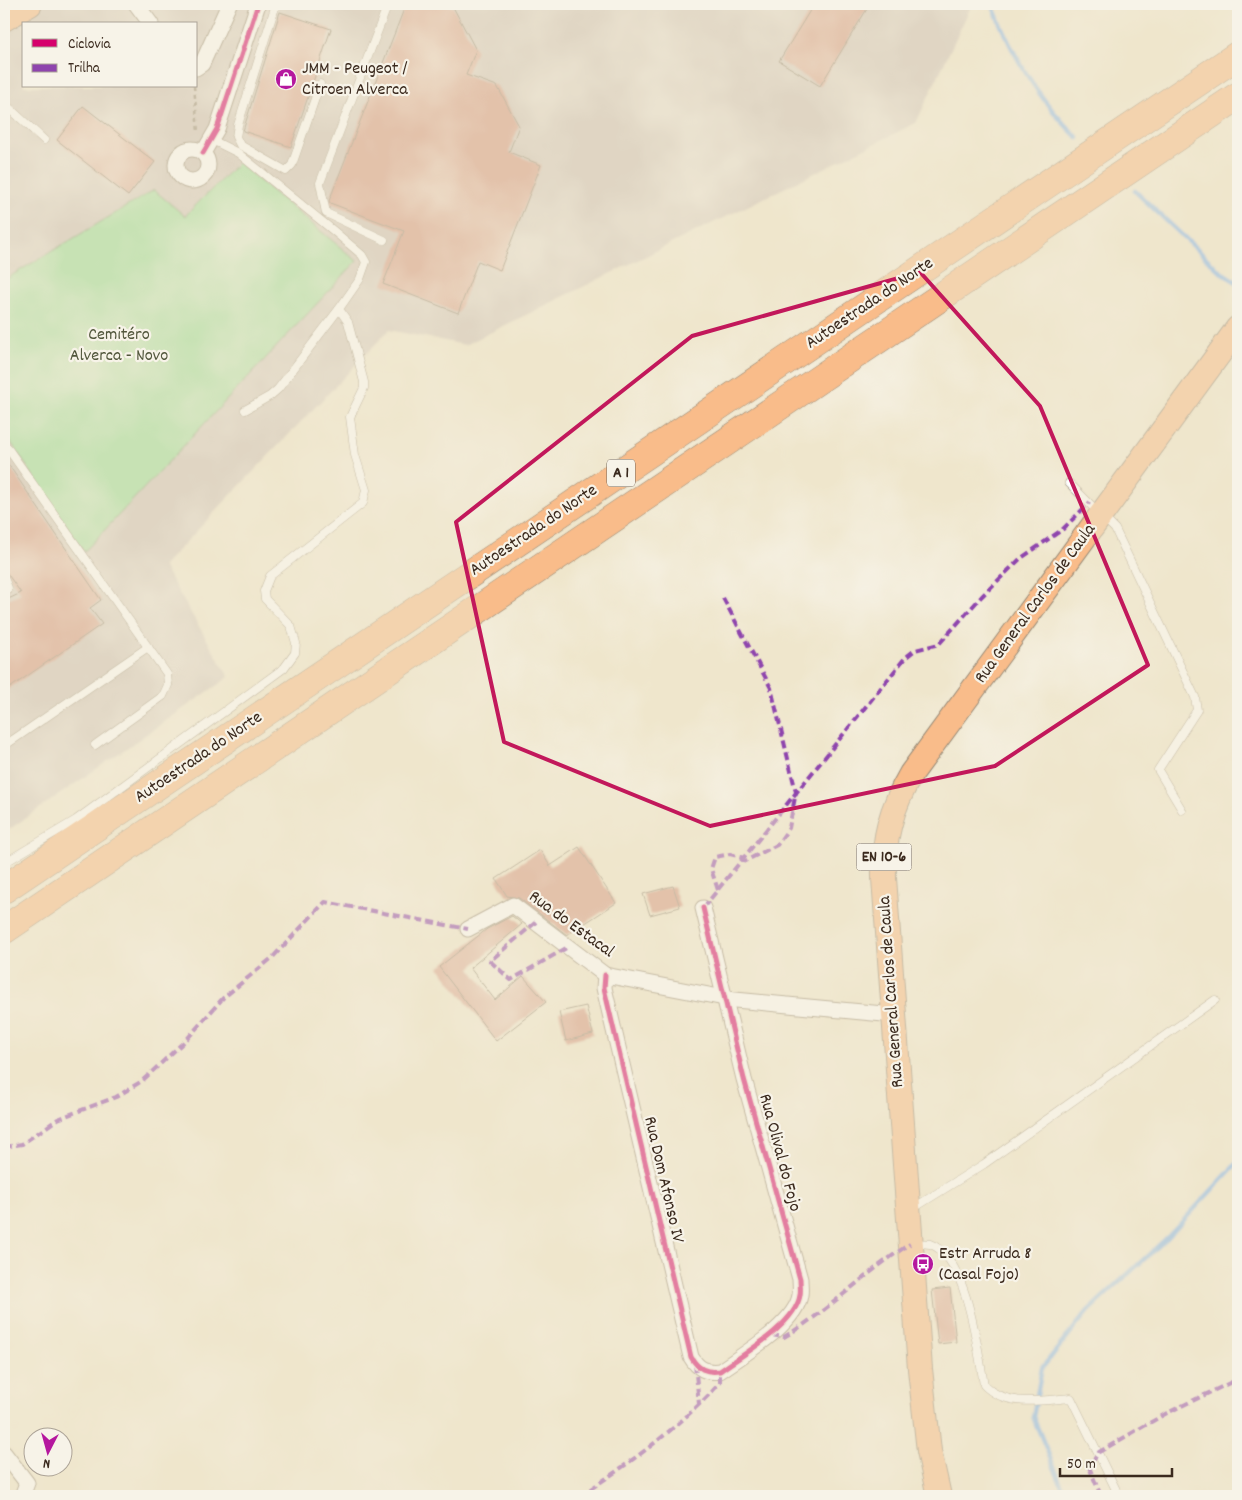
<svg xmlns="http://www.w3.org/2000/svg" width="1242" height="1500" font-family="Dekko,sans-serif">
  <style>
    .industrial { fill: #cec2b9; fill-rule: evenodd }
    .green { fill: #98de98; stroke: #6a845b }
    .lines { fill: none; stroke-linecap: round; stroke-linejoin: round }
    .stream { stroke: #7eb3ec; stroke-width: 4.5 }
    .building { fill: #d59782 }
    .lane-casing { stroke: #958875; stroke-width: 9 }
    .street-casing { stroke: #958875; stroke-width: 17 }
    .primary-casing { stroke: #958875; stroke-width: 26 }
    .highway-casing { stroke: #958875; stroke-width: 29 }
    .path { stroke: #958875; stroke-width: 2.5; stroke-dasharray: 4 4; stroke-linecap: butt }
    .lane { stroke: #fff; stroke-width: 8 }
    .street { stroke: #fff; stroke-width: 15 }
    .primary { stroke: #f9bc8a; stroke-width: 24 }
    .highway { stroke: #f9bc8a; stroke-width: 28 }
    .quiet { stroke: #8e44ad; stroke-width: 4; stroke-dasharray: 8 4; stroke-linecap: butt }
    .cycleway-casing { stroke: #f7f3e8; stroke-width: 8 }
    .cycleway { stroke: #d6006c; stroke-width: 5 }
    .marked { fill: none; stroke: #c2185b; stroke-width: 4; stroke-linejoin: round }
    .labels { text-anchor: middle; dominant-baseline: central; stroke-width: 4.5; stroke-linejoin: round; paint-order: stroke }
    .shield { fill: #f7f3e8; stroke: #73665b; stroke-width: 1 }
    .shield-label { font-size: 16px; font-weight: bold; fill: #3b2a1e }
    .poi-label { font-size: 18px; fill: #3b2a1e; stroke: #f7f3e8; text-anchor: start }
    .street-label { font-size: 18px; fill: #3b2a1e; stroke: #f7f3e8 }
    .park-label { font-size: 18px; fill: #52573c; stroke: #f7f3e8 }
  </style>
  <rect width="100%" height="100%" fill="#f7f3e8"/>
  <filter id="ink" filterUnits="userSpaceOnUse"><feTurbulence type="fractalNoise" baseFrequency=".02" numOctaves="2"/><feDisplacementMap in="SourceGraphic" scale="10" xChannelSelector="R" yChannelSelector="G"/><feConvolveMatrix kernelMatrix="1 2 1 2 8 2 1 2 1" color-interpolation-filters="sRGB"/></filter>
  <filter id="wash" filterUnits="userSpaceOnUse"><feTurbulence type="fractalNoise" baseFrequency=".0096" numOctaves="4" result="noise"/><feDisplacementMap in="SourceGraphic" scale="20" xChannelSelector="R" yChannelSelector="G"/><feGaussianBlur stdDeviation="1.12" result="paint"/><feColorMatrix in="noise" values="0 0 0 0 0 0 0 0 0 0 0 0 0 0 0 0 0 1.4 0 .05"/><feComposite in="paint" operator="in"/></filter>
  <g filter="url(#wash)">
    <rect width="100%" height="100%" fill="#efe6cc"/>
    <!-- industrial -->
    <path class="industrial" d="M4 4H972L916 123 465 345 389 330 163 566 229 677 4 833ZM24 24H196V86H24Z"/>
    <!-- green -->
    <polygon class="green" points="238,163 357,261 84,552 4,432 4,280 154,190 185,216"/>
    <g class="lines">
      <!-- stream -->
      <g class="stream">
        <path d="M992 4C1011 53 1040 102 1078 138"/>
        <polyline points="1135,191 1221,272 1238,283"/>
        <polyline points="1238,814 1238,819"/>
        <polyline points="1066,1496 1033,1417 1042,1368 1088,1311 1168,1237 1238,1162"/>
      </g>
    </g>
    <g id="blocks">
      <!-- building -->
      <g class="building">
        <polygon points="406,4 444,4 453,7 476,50 466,75 497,86 519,126 509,152 541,165 500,270 478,261 458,313 383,284 404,231 330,203 329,201"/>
        <polygon points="814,4 870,4 820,86 779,61"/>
        <polygon points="280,12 331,29 291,147 243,131"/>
        <polygon points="83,106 155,162 128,196 57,140"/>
        <polygon points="4,458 101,600 90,608 102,624 4,692 4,601 21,593 4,569"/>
        <polygon points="579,847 616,903 567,935 519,898 507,896 496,879 540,850 550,866"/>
        <polygon points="673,886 680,907 650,915 643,894"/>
        <polygon points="512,916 522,924 470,968 495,1000 523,976 546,1002 496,1041 439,967 487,929"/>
        <polygon points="586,1006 593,1034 566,1041 559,1012"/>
        <polygon points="950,1288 956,1342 938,1344 932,1290"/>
      </g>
    </g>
  </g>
  <g filter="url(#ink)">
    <use href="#blocks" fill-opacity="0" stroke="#958875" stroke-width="1"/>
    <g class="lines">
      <!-- lane casing -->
      <g class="lane-casing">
        <g id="lane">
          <polyline points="276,4 238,125 236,137 240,145 286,171 292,165 320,84"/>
          <polyline points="4,103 44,140"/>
          <polyline points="384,240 326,213 320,183 388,4"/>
          <polyline points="245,410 270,396 278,389 339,309"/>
          <polyline points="4,443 167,674 168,685 163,696 95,745"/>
          <polyline points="1069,483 1115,529 1195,697 1197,710 1158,770 1182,810"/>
          <polyline points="4,578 8,588 4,594"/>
          <polyline points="4,746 148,647"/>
          <polyline points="4,863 76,820 284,668 295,653 296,643 291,626 265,599 264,591 270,576 363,503 366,490 355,455 350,417 364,388 364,382 348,322 339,309 360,279 366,262 362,255 335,232 238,153 212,140"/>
          <polyline points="912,1209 984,1164 1215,1000"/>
          <path d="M914 1244C919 1244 925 1243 930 1244 967 1256 978 1351 984 1385 1006 1408 1043 1400 1071 1398L1119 1496"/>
        </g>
      </g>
      <!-- street casing -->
      <g class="street-casing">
        <g id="street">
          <polyline points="136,4 151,24"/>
          <polyline points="196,68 202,64 229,4"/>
          <circle cx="192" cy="165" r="16"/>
          <polyline points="203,153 217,129 258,4"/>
          <polyline points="468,929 513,905 605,975 735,1000 894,1015"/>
          <path d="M605 975 604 988 691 1357C698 1369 706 1373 720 1371 742 1355 796 1324 800 1295 801 1290 800 1284 800 1279L744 1079 703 908"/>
          <polyline points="4,1453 27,1483 22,1496"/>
        </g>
      </g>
      <!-- primary casing -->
      <g class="primary-casing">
        <g id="primary">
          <polyline points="4,19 30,4"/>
          <path d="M939 1496 929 1451 920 1369 884 878C883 839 891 808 911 774L1238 328"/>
        </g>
      </g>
      <!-- highway casing -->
      <g class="highway-casing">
        <g id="highway">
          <polyline points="4,889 1238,55"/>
          <polyline points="4,930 1238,96"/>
        </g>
      </g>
      <!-- path -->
      <polyline class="path" points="194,86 198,132"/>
      <!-- lane -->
      <use href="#lane" class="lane"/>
      <!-- street -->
      <use href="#street" class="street"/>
      <!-- primary -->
      <use href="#primary" class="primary"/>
      <!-- highway -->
      <use href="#highway" class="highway"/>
      <!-- quiet -->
      <g class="quiet">
        <polyline points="723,598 771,688 796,792 789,828 777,845 743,862"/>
        <polyline points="718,890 711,869 715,857 730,854 744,858"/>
        <polyline points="703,908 905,658 915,650 939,644 982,596 1020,559 1063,529 1090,502"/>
        <polyline points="536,922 490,961 511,980 568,947"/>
        <polyline points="4,1147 22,1144 58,1119 116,1097 142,1081 187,1039 223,998 272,958 325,902 468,929"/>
        <path d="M771 1335 784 1337C829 1311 865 1272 910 1244"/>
        <polyline points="695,1364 699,1404"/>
        <path d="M580 1496C630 1463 680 1427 720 1383V1371"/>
        <polyline points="1101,1496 1089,1467 1099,1452 1167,1413 1238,1379"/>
      </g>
      <!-- cycleway casing -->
      <g class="cycleway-casing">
        <g id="cycleway">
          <polyline points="203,153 217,129 258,4"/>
          <path d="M605 975 604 988 691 1357C698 1369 706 1373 720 1371 742 1355 796 1324 800 1295 801 1290 800 1284 800 1279L744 1079 703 908"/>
        </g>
      </g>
      <!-- cycleway -->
      <use href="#cycleway" class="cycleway"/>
    </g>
  </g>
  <!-- marked area -->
  <path d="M0 0H1242V1500H0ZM920 272 1040 406 1148 665 995 766 710 826 504 742 456 522 692 336Z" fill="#efe6cc" fill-opacity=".55" fill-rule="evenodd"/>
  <path class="marked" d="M920 272 1040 406 1148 665 995 766 710 826 504 742 456 522 692 336Z"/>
  <!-- icons -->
  <defs>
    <g id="shop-disc" transform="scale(1.125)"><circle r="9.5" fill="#b5179e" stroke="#f7f3e8"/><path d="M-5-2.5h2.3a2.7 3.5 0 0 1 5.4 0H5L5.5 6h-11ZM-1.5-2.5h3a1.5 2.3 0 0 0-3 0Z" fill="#fff"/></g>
    <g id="bus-disc" transform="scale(1.125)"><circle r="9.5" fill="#b5179e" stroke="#f7f3e8"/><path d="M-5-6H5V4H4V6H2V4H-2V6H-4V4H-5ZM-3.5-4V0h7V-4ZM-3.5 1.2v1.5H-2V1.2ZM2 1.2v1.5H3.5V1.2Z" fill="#fff"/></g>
  </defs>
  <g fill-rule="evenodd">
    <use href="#shop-disc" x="286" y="79"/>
    <use href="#bus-disc" x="923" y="1264"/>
  </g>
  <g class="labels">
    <!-- shield labels -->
    <g class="shield">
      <rect x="607" y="459.5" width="28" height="27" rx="4"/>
      <rect x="856.5" y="843.5" width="55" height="27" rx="4"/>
    </g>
    <g class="shield-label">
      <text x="621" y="473">A 1</text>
      <text x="884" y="857">EN 10-6</text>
    </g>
    <!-- poi labels -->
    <g class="poi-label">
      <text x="302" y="69">JMM - Peugeot /<tspan x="302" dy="21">Citroen Alverca</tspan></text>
      <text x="939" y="1254">Estr Arruda 8<tspan x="939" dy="21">(Casal Fojo)</tspan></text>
    </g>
    <!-- street labels -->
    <g class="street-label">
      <text transform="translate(870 304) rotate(-34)">Autoestrada do Norte</text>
      <text transform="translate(534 531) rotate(-34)">Autoestrada do Norte</text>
      <text transform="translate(1036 604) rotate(-54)">Rua General Carlos de Caula</text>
      <text transform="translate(199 758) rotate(-34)">Autoestrada do Norte</text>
      <text transform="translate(571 925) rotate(36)">Rua do Estacal</text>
      <text transform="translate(892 992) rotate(-94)">Rua General Carlos de Caula</text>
      <text transform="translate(779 1153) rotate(75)">Rua Olival do Fojo</text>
      <text transform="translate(663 1180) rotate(77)">Rua Dom Afonso IV</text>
    </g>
    <!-- park labels -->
    <g class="park-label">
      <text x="119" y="335">Cemitéro<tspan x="119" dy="21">Alverca - Novo</tspan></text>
    </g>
  </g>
  <!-- margin -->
  <rect width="1242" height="1500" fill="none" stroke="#f7f3e8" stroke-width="20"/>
  <!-- legend -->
  <rect x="22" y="22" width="175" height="65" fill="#f7f3e8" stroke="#aca397"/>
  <rect x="32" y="39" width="25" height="8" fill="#d6006c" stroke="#aca397"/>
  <text x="68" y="48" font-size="15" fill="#3b2a1e">Ciclovia</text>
  <rect x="32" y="64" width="25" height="8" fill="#8e44ad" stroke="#aca397"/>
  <text x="68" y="72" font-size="15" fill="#3b2a1e">Trilha</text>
  <!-- north arrow -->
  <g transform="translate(48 1452) rotate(186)"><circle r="24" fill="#f7f3e8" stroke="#aca397"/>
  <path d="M0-4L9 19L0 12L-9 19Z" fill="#b5179e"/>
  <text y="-8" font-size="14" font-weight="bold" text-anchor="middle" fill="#3b2a1e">N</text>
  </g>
  <!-- scale -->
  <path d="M1060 1468v8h112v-8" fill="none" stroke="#3b2a1e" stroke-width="2.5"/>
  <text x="1067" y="1468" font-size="15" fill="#3b2a1e" stroke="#f7f3e8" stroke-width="4" paint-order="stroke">50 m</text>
</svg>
